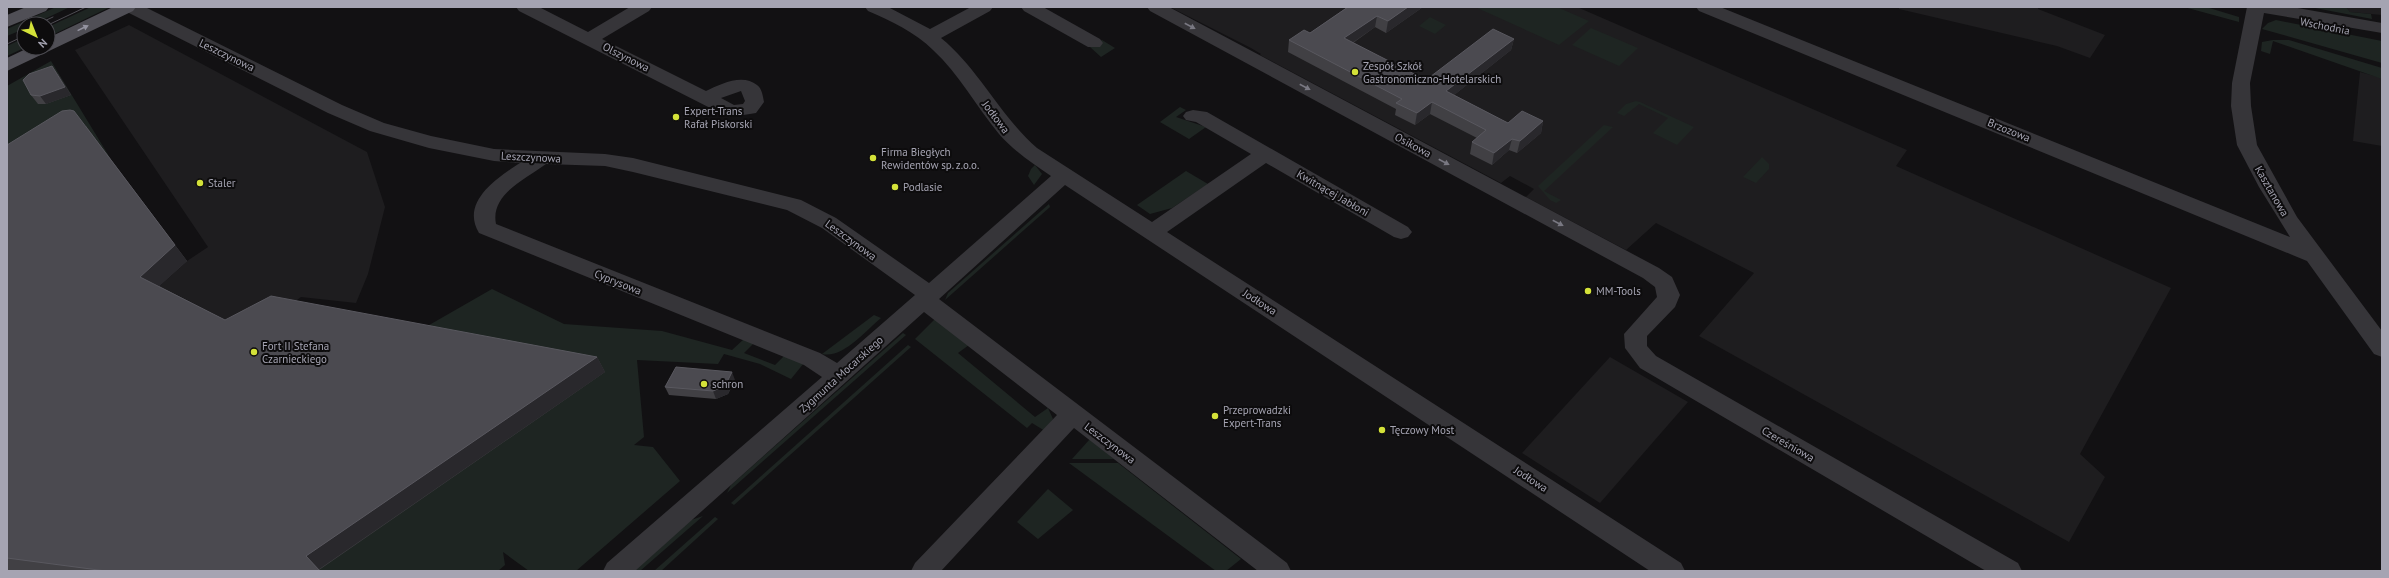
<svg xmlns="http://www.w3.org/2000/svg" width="2389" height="578" font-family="'PT Sans',sans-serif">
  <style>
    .built { fill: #1e1d1f }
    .green { fill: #1e2522 }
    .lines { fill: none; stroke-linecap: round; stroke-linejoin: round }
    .minor { fill: #363539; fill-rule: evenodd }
    .major { fill: #504f56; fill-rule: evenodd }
    .tram { stroke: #4d4c52; stroke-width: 1 }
    .wall { fill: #414044 }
    .shaded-wall { fill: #29282c }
    .building { fill: #4b4a50; stroke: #59585f }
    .oneway { fill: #797882 }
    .oneway2 { fill: #9493a0 }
    .poi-dot { fill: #d4e239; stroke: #0d0c0d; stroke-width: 1.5 }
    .labels { text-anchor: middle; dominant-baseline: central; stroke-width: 4; stroke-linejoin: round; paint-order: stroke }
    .street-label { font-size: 11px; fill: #a5a4b2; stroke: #0d0c0d }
    .poi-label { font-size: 11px; fill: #a5a4b2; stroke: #0d0c0d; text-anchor: start }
  </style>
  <rect width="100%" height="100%" fill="#121113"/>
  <!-- built -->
  <g class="built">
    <polygon points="1170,7 1577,7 1907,150 1896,166 2171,288 2080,454 2105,477 2069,542 1699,336 1754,273 1656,223 1626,250 1526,197 1534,189 1510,176 1501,183 1260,55 1261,54 1251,48"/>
    <polygon points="1899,7 2038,7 2038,9 2105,35 2090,58 2057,46 1899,9"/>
    <polygon points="2346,7 2382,7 2382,15 2350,12"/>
    <polygon points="129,25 367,152 385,207 368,274 356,303 301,297 282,311 236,335 153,292 187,261 208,247 75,50"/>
    <polygon points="2360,72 2382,78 2382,146 2353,141"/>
    <polygon points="1610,357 1688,402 1600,503 1522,453"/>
  </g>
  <!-- green -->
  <g class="green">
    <polygon points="56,7 70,7 34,24 24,24 24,29 7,36 7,29"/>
    <polygon points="91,7 110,7 48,37 48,27"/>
    <polygon points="1475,7 1557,7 1589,21 1559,45"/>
    <polygon points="2184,7 2206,7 2239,17 2239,22"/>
    <polygon points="2310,7 2346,7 2350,12 2371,14 2372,19"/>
    <polygon points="1430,17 1446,25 1435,34 1419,26"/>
    <polygon points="2276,20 2382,41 2382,63 2262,29 2268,23"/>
    <polygon points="1591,28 1638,48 1619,66 1572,45"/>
    <polygon points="24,38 24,48 7,56 7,46"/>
    <polygon points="1102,40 1115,48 1101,57 1090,47"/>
    <polygon points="2273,40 2289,40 2382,68 2382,79 2273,41 2270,54 2261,51 2262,42"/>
    <polygon points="51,61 176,266 118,306 136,349 410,336 492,289 564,324 662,331 732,350 744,339 754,343 744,353 775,365 785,355 804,363 791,379 760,364 724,354 718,364 637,360 644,437 634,445 653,447 680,481 576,571 529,571 503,552 505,565 498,571 7,571 7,86"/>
    <polygon points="1636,101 1640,102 1694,127 1677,145 1653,133 1668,118 1639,104 1624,116 1617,113 1626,104"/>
    <polygon points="1180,107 1186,110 1176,117 1206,127 1189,139 1160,122"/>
    <polygon points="1604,125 1613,127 1544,191 1561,200 1556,203 1550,200 1538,186"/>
    <polygon points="1762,157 1769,164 1769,169 1756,183 1743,177"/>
    <polygon points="1035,165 1042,174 1034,185 1028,176 1031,169"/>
    <polygon points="1186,171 1208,184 1172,208 1150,214 1137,205"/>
    <polygon points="1049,204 1050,207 945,300 948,293"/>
    <path d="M874 315 881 318C866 330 843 359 822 354Z"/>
    <polygon points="935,319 969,345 958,353 1035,417 1048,408 1053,419 1045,431 1032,423 1027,428 915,339"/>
    <polygon points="903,333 906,335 727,493 731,485"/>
    <polygon points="908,345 911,347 734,505 731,503"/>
    <polygon points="1090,439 1114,459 1072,459"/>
    <polygon points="1069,463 1118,463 1241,559 1226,571 1216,571"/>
    <polygon points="1048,489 1073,510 1038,539 1017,522"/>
    <polygon points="703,516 640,571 634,571 691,520"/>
    <polygon points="715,517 718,519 661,571 654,571"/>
  </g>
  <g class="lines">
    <!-- minor -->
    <g class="minor">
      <path d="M122 7H145L342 105 384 123 431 136 494 149 605 154 633 158 801 200 836 218 929 283 1051 176C1032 163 1014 151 999 134 976 106 959 74 933 50 915 32 891 21 868 11L865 7H888L930 29 971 7H993L990 11 941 38C979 69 1000 116 1037 148L1152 222 1251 154 1196 122 1186 120 1183 116 1186 112 1193 110 1207 112 1408 227 1412 232 1408 237 1401 239 1394 237 1266 163 1167 232 1681 563 1685 571H1650L1065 185 939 299 1287 563 1291 571H1258L1074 428 941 571H911L915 563 1057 415 924 312 635 571H603L607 563 822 377 804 365 479 233C460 202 498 177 520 163L494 161 429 148 370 131 328 113 125 11ZM546 164 605 166 633 172 787 210 822 228 915 295 837 363 820 353 496 224C490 194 526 179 546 164Z"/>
      <path d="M516 7H539L588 32 630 7H652L649 11 602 39 706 91C720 84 743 73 757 85 762 88 763 97 764 102L756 113 731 117 724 115 519 11ZM741 91 745 101 743 104 734 105 721 98Z"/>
      <polygon points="1021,7 1043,7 1100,39 1103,43 1100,47 1088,47 1024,11"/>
      <polygon points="1147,7 1169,7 1659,268 1672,277 1680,295 1675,307 1647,336 1647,346 1656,356 2018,563 2022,571 1986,571 1640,368 1625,348 1624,334 1657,297 1655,287 1643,278 1150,11"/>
      <polygon points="1696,7 1720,7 2290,237 2259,187 2237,145 2231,106 2232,83 2247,7 2292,7 2382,23 2382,33 2264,13 2250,83 2251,106 2257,145 2297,217 2382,331 2382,357 2374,354 2307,261 1699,11"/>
    </g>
    <!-- major -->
    <g class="major">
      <polygon points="26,7 49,7 46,11 7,27 7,15"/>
      <polygon points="113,7 136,7 133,11 7,71 7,58 28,48 48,48 48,38"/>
    </g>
    <!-- tram -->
    <g class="tram">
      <polyline points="38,24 53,17"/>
      <polyline points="48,25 86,7"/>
      <polyline points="7,44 24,36"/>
    </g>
  </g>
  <!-- wall -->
  <g class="wall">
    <polygon points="1346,7 1423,7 1386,33 1375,27 1353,43 1426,80 1514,39 1511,50 1454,95 1508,123 1543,121 1541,133 1517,153 1509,150 1492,165 1470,154 1472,142 1477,138 1430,114 1415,125 1395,115 1396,109 1288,52 1289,40 1310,33 1346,8"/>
    <polygon points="58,74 71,95 46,104 38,104 31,95"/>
    <polygon points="86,126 187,261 159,286 225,320 597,357 605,372 319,570 320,571 14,571 7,570 7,145"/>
    <polygon points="735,380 728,394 716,399 669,395 665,387"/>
  </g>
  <!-- shaded-wall -->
  <g class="shaded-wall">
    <polygon points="1408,7 1423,7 1386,33 1388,21"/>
    <polygon points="1377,16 1375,27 1342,50 1344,38"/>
    <polygon points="1514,39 1511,50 1444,103 1446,91"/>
    <polygon points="52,66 58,74 71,95 46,104 40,96"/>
    <polygon points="1432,102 1430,114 1415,125 1417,113"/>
    <polygon points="74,111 187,261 153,292 140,277"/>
    <polygon points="1543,121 1541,133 1517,153 1520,141"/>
    <polygon points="1512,139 1509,150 1492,165 1494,153"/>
    <polygon points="597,357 605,372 318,570 306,556"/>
    <polygon points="732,372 735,380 728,394 716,399 713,391"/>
  </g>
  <!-- building -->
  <g class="building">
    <polygon points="1348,7 1408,7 1388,21 1377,16 1344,38 1426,80 1493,29 1514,39 1446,91 1508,123 1522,111 1543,121 1520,141 1512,139 1494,153 1472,142 1486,130 1432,102 1417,113 1396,103 1402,99 1289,40 1304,30 1310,33"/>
    <polygon points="52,66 65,87 40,96 31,95 23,80 29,74"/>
    <polygon points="70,110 74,111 175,245 140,277 225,320 271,296 597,357 306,556 320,571 106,571 7,558 7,145 62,111"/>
    <polygon points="676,367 732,372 725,386 713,391 665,387"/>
  </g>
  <!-- one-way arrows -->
  <defs><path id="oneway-solid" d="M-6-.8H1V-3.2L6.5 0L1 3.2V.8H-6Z"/></defs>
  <g class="oneway">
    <use href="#oneway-solid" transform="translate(1190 26) rotate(28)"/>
    <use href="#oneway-solid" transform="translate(1305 87) rotate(28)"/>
    <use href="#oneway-solid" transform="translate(1444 162) rotate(28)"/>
    <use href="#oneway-solid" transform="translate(1558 223) rotate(28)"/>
  </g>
  <use class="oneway2" href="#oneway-solid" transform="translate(83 28) rotate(-26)"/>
  <!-- markers -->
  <g class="poi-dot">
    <circle cx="1355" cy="72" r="4"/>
    <circle cx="676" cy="117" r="4"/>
    <circle cx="873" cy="158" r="4"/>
    <circle cx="200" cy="183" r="4"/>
    <circle cx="895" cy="187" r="4"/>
    <circle cx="1588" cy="291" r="4"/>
    <circle cx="254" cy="352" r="4"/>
    <circle cx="704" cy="384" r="4"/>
    <circle cx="1215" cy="416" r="4"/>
    <circle cx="1382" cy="430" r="4"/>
  </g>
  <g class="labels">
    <!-- street labels -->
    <g class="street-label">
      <text transform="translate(2325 26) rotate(11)">Wschodnia</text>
      <text transform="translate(227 55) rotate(26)">Leszczynowa</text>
      <text transform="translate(626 57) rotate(27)">Olszynowa</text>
      <text transform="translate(996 117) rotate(53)">Jodłowa</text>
      <text transform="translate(2009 130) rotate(22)">Brzozowa</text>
      <text transform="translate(1413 145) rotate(28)">Osikowa</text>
      <text transform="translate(531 157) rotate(3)">Leszczynowa</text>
      <text transform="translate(2272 191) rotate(60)">Kasztanowa</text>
      <text transform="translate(1333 193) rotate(30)">Kwitnącej Jabłoni</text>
      <text transform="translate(851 240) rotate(36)">Leszczynowa</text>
      <text transform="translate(618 282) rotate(22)">Cyprysowa</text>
      <text transform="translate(1260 302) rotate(33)">Jodłowa</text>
      <text transform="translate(841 374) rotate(-42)">Zygmunta Mocarskiego</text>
      <text transform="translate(1110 443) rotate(37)">Leszczynowa</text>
      <text transform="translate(1788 444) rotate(30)">Czereśniowa</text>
      <text transform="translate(1531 479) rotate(33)">Jodłowa</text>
    </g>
    <!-- poi labels -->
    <g class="poi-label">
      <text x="1363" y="66">Zespół Szkół<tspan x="1363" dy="13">Gastronomiczno-Hotelarskich</tspan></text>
      <text x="684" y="111">Expert-Trans<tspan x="684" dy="13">Rafał Piskorski</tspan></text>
      <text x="881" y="152">Firma Biegłych<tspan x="881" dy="13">Rewidentów sp. z.o.o.</tspan></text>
      <text x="208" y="183">Staler</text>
      <text x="903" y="187">Podlasie</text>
      <text x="1596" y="291">MM-Tools</text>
      <text x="262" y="346">Fort II Stefana<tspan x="262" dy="13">Czarnieckiego</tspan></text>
      <text x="712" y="384">schron</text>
      <text x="1223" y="410">Przeprowadzki<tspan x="1223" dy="13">Expert-Trans</tspan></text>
      <text x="1390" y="430">Tęczowy Most</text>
    </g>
  </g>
  <!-- border -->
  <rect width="2389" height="578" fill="none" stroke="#a5a4b2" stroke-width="16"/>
  <!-- north arrow -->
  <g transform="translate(36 36) rotate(137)"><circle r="19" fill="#0d0c0d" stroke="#4a494f"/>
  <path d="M0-3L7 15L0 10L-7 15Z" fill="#d4e239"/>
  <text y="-6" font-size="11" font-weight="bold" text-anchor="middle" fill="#a5a4b2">N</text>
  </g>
</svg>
